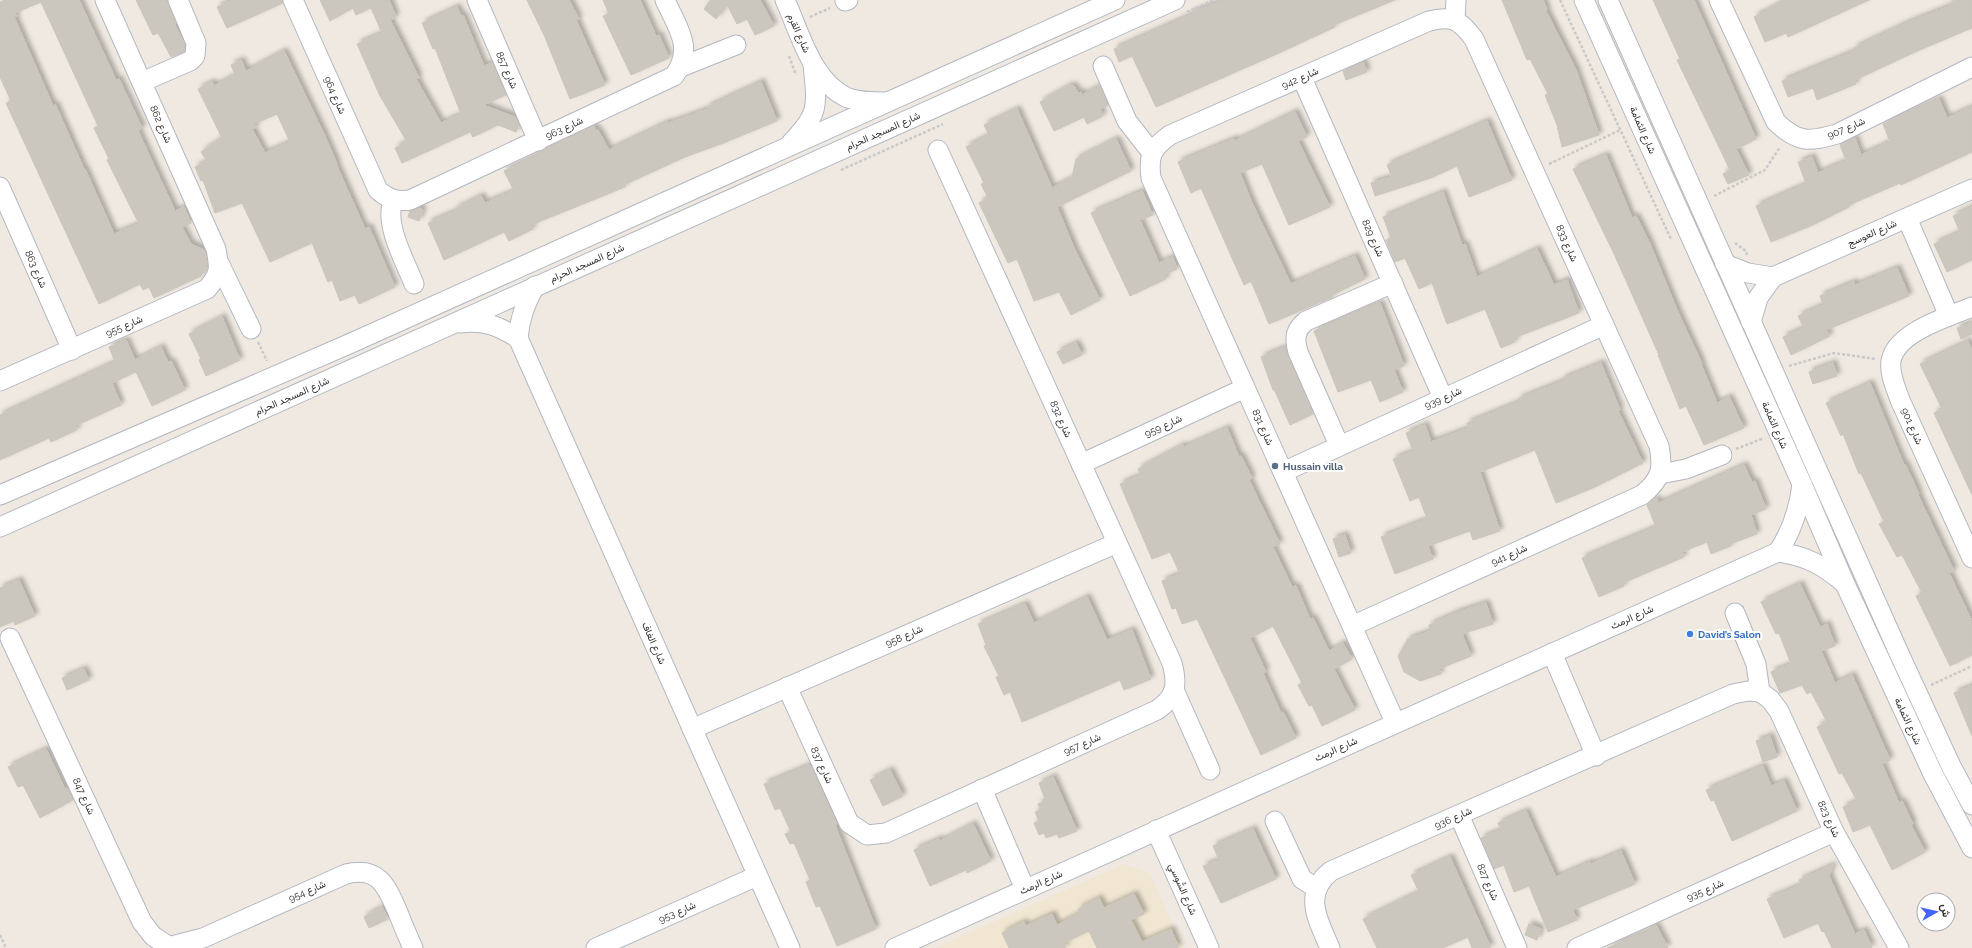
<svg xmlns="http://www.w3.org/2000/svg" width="1972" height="948" font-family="Raleway,Vazirmatn,sans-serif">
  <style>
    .education { fill: #f0e6d1 }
    .building { fill: #cbc7bf; stroke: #cbc5ba; fill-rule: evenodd; filter: url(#shadow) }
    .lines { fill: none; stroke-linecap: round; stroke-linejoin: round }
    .minor-casing { stroke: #b4b7c1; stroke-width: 21 }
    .path { stroke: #c9c9c9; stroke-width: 2.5; stroke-dasharray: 3 2; stroke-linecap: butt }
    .minor { stroke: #fff; stroke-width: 19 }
    .service-dot { fill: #5c6f8a; stroke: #fff; stroke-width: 1.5 }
    .shop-dot { fill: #3f7fe0; stroke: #fff; stroke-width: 1.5 }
    .labels { text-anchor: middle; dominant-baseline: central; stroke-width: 4; stroke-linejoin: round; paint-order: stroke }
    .street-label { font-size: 10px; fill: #2e2e2e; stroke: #fff }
    .service-label { font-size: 10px; font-weight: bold; fill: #4e5e75; stroke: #fff; text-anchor: start }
    .shop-label { font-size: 10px; font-weight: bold; fill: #366cbe; stroke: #fff; text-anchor: start }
  </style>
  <defs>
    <filter id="shadow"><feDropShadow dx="3.5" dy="-3.5" stdDeviation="2" flood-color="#0004"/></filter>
  </defs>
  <rect width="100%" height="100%" fill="#efe9e1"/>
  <!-- education -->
  <polygon class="education" points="1124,864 1150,874 1183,948 935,948"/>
  <!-- building -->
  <g class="building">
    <path d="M5 0H79L116 80 119 79 142 128 138 131 175 211 184 207 191 223 182 227 191 244 204 250 205 252 207 262 201 276 154 298 149 287 143 290 140 284 99 304 6 103 11 101 0 77V2ZM41 2 98 126 94 128 109 159 107 160 139 224 114 234 85 169H84L55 104 53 106 14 17 17 16 15 13Z"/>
    <polygon points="136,0 167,0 176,24 175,25 185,45 184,52 171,57 158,33 153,35"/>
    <polygon points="233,0 282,0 283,3 227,28 217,7"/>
    <polygon points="320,0 389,0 396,17 390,20 419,78 416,79 441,123 461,114 435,48 433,49 422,23 457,7 461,16 463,15 484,66 492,63 506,95 483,105 515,117 519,124 516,132 498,125 473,137 470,132 402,163 395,148 407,142 380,96 357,44 382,33 371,8 356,15 353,8 330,21"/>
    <polygon points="527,0 569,0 579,19 576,20 605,85 570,99 544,35"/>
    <polygon points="603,0 640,0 656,36 659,35 669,58 631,75 603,16 609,14"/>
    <polygon points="711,0 760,0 774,26 755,35 747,19 737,24 727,5 716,19 704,9"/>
    <polygon points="1225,0 1395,0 1334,25 1335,27 1279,53 1156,107 1132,56 1119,62 1114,49 1191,15 1190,13"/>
    <polygon points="1502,0 1543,0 1547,10 1546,11 1576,70 1599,135 1562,147 1557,125 1545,95 1548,94 1530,59 1527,60"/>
    <polygon points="1653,0 1694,0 1756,139 1736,149 1749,175 1728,184 1723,174 1730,170 1677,60 1680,59"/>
    <polygon points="1787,0 1869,0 1788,37 1786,33 1765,42 1754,17"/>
    <polygon points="1959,0 1972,0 1972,28 1915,52 1855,80 1856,84 1817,100 1813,88 1788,97 1782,81 1855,51 1854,48 1907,23 1950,6 1949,4"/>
    <path d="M284 51 324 134 337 164H336L365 229 369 227 395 287 359 304 355 295 340 301 332 280 328 282 312 243 270 262 242 203 215 213 203 180 201 181 195 167 207 161 201 152 222 138 198 89 212 82 214 86 235 75 231 65 241 60 246 71ZM277 114 290 142 265 153 252 129 256 127 254 124Z"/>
    <polygon points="1363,62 1367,72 1346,80 1343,71"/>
    <polygon points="761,82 777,121 721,144 685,157 624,185 625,187 531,225 533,229 509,241 504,232 444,260 428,223 456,211 455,209 481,196 485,203 514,191 504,171 538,155 537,152 594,126 596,131 598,130 609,150 668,122 669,123 708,109 707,107"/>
    <polygon points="1069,86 1074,86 1078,93 1081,92 1082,95 1100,86 1108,105 1100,109 1103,116 1087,124 1084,117 1054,131 1040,102"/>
    <polygon points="1939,99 1947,118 1972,107 1972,152 1901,185 1900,183 1849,205 1849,207 1813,225 1771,242 1756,206 1806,184 1798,162 1812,157 1818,173 1846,161 1840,145 1850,140 1855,138 1861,155 1890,142 1883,124"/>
    <polygon points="1017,109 1052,188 1072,178 1076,159 1116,139 1131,171 1057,207 1074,248 1100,300 1071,315 1059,292 1034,301 1017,259 1008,263 979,203 988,198 981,184 984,183 966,147 989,135 984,125"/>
    <polygon points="1295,112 1307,137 1298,141 1330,207 1289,225 1262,164 1240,173 1252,203 1291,284 1355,256 1365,279 1332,295 1333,297 1269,324 1251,281 1244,285 1201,188 1191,193 1178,162 1234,139 1235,141"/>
    <polygon points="1487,121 1512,180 1469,197 1457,166 1431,178 1375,196 1371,183 1392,177 1387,165"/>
    <polygon points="1606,155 1632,218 1636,216 1650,244 1677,310 1702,364 1701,364 1717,403 1729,397 1744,428 1704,445 1686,406 1680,409 1658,355 1659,355 1615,256 1573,169"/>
    <polygon points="1142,191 1153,215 1140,220 1159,263 1173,257 1177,269 1164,275 1166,279 1130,296 1091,213"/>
    <polygon points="1443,192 1462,245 1465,244 1477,277 1537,249 1554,285 1567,280 1579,313 1514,338 1515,342 1501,348 1485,309 1447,324 1432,283 1419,289 1405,258 1395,262 1386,240 1391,238 1383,217"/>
    <polygon points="1972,207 1972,260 1947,272 1934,244 1960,232 1953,216"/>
    <polygon points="419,208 423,210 419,221 408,217 410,211"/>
    <polygon points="1897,268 1909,296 1826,330 1830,336 1791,355 1783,337 1804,328 1798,316 1823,305 1820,296 1854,282 1855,285"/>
    <polygon points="1380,303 1404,366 1394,370 1403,392 1380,402 1371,380 1338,392 1314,331"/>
    <polygon points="222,317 240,360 206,376 199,360 201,359 189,334"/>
    <polygon points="1972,323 1972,334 1961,339 1957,328"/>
    <polygon points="126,340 135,360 161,347 168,362 171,361 185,390 152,406 136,372 112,383 121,405 75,426 77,430 51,442 49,438 0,460 0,415 115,362 109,347"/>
    <polygon points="1968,341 1972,351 1972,495 1934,413 1942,409 1920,364"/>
    <polygon points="1076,343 1082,355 1063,364 1057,352"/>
    <polygon points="1286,347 1313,414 1290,425 1274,389 1273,390 1261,357"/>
    <polygon points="1601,363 1620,410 1618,411 1643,463 1595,487 1556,503 1535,450 1480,472 1500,531 1473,540 1470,531 1428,546 1433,559 1395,574 1381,537 1427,519 1419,497 1410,501 1393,459 1413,451 1406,433 1425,425 1431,442 1469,428 1467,423 1519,402 1518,399 1563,381 1562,379"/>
    <polygon points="1833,363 1837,376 1813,384 1809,372"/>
    <polygon points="1870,383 1904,465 1905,464 1919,494 1918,495 1954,571 1949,573 1972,621 1972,655 1950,666 1916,596 1922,593 1902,555 1897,557 1879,524 1884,522 1861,473 1859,474 1843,434 1841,436 1826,403"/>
    <polygon points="1227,428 1239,457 1241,456 1252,478 1249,480 1280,544 1273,547 1292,587 1296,586 1310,619 1313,618 1329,651 1343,643 1352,659 1334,669 1355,710 1322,726 1312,705 1309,706 1298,685 1302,683 1273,626 1250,638 1266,672 1263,673 1281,713 1283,712 1296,738 1261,755 1197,619 1182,624 1176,608 1172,609 1162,581 1180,574 1170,552 1152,559 1120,484 1141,475 1138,469 1183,445 1184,447"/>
    <polygon points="1744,465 1752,482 1755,481 1766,509 1751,515 1757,534 1730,544 1731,546 1711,554 1707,542 1682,552 1684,557 1623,583 1624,586 1599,597 1582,558 1656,527 1647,505 1652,501 1657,499 1659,503"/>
    <polygon points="1345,535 1351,553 1339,557 1333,539"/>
    <polygon points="19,580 35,616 15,625 14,621 0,627 0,588"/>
    <polygon points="1800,584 1820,627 1827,624 1835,646 1821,651 1835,683 1852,675 1890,760 1882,764 1899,803 1902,801 1913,824 1911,825 1925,852 1892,870 1870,825 1853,832 1843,807 1857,801 1842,773 1839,774 1817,727 1827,722 1811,692 1807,694 1802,685 1780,693 1771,672 1791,664 1779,633 1776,634 1761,602"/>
    <polygon points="1087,597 1107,640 1132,630 1151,679 1124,690 1120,680 1022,722 1010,692 1004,695 996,677 999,676 984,646 986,645 978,624 1025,604 1034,623"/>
    <polygon points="1486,603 1493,624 1462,634 1471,656 1439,669 1441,674 1420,681 1404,672 1398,656 1408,639 1431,631 1429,625 1458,612"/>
    <polygon points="84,669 89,680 67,690 62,678"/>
    <polygon points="1972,686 1972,736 1954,693"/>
    <polygon points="1770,736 1777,757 1763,762 1756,741"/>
    <polygon points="46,749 65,789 67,788 73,800 40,818 23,785 18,787 8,767"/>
    <polygon points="810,765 837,824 835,825 876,929 837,946 820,906 816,907 806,882 810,880 794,843 790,844 785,834 791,832 780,808 775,810 764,784"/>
    <polygon points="1763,766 1771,786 1784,781 1797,811 1732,841 1714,800 1711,801 1706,790"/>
    <polygon points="890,770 903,796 883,806 870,780"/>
    <polygon points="1053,777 1077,831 1059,838 1057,834 1046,838 1044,833 1039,835 1034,823 1039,821 1035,812 1040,810 1038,804 1044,802 1043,800 1045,799 1039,783"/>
    <polygon points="1526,811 1556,877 1590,862 1591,864 1621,851 1635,884 1573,910 1577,920 1548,932 1529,886 1514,892 1504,865 1494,869 1481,838 1501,830 1498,823"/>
    <polygon points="973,824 991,861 967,873 966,870 930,886 914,850 939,839 940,841"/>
    <polygon points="1253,829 1276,879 1221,903 1203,866 1219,860 1213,846"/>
    <polygon points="1450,857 1491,948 1472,948 1468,937 1443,948 1377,948 1363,919 1419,892 1411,875"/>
    <polygon points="1833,865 1829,876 1855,934 1864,930 1872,948 1832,948 1824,931 1822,932 1818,923 1784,938 1767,899 1801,885 1799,880"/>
    <polygon points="1134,894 1144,914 1131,920 1142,942 1171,929 1179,948 1097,948 1089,931 1064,943 1066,948 1009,948 1002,933 1024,922 1026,926 1052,914 1057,925 1080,913 1078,909 1099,898 1104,908"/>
    <polygon points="382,907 388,919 369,928 364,917"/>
    <polygon points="1529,924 1541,929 1537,940 1525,935"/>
    <polygon points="1656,925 1668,948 1607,948 1646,932 1645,930"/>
  </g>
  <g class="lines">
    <!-- minor casing -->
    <g class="minor-casing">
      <g id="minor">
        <path d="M293 0 378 190C388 199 397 202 410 200L674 76C695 48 677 27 665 0"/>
        <polyline points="477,0 538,141"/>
        <path d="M785 0C800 33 812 82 848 98 860 102 873 102 885 102"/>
        <polyline points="1584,0 1802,484 1845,584 1933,774 1972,848"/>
        <polyline points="1608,0 1898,651 1951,766 1972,805"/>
        <path d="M1719 0 1776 122C1798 143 1809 142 1837 134L1972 67"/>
        <polyline points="845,1 848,0"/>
        <polyline points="1455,20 1456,0"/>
        <polyline points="1103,66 1127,121 1152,153"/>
        <polyline points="681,67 736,45"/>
        <polyline points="1302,78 1443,398"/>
        <polyline points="142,82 190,61 195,56 196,43 178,0"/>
        <path d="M791 143C820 113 817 106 813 65"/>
        <polyline points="0,187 72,350"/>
        <path d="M393 200C384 225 405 261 414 284"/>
        <polyline points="1907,218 1949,316"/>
        <polyline points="219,263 251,329"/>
        <polyline points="1725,264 1748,273 1773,277"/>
        <path d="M535 286C525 304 520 318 518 338L790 948"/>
        <path d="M1972 307C1948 317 1896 332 1891 361 1889 374 1896 388 1900 400L1972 558"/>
        <polyline points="1751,322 1758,298 1773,277 1972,189"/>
        <path d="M460 323C485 320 498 326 518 338"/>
        <path d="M0 381 207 289C220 274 220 269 216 249L105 0"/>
        <path d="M1339 445 1298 352C1294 338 1295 330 1306 321L1393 283"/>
        <polyline points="1081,464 1245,388"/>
        <polyline points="1283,472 1604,325"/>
        <polyline points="1660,474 1686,469 1722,455"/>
        <polyline points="0,495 349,344 1115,0"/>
        <polyline points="0,527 1175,0"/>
        <path d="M1778 552C1792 531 1799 510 1802 484"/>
        <polyline points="1735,613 1756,664 1760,692"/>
        <path d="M1352 626 1642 495C1660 480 1664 470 1659 446L1474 39C1460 20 1452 15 1429 21L1170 135C1152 148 1148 155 1151 178 1232 359 1314 541 1395 722"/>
        <polyline points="10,638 142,922 153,936 168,946"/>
        <polyline points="1552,653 1596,756"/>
        <path d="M787 687 849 823 867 835 886 833 1157 710C1176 697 1178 685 1172 663L938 150"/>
        <polyline points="1174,690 1210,770"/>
        <polyline points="1760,692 1770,699 1779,711 1834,832 1899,948"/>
        <polyline points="692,729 1117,543"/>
        <polyline points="982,789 1025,889"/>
        <polyline points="1459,815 1517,948"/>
        <polyline points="1275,821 1302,879 1316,888"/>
        <polyline points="1156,830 1209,948"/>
        <path d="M164 948 203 938 346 874C378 866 386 885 397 910 402 923 407 935 413 948"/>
        <polyline points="596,948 757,876"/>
        <path d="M895 948 1778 552C1805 556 1824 565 1845 584"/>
        <path d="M1330 948C1318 920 1302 894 1331 871L1733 694 1748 691 1760 692"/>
        <polyline points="1577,948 1834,832"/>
      </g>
    </g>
    <!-- path -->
    <g class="path">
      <polyline points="1560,0 1671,239"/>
      <polyline points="1187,12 1214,0"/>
      <polyline points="810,17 830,8"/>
      <polyline points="789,56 796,75"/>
      <polyline points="1549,164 1620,130"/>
      <polyline points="841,170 943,124"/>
      <polyline points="1714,196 1765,170 1780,147"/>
      <polyline points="1735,243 1746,251 1747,255"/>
      <polyline points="258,342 267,361"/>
      <polyline points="1789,366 1834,353 1876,359"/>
      <polyline points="1736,449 1764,438"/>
      <polyline points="1931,685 1972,666"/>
      <polyline points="0,935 6,948"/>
    </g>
    <!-- minor -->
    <use href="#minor" class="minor"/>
  </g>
  <!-- markers -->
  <circle class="service-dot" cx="1275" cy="466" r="4"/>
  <circle class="shop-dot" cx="1690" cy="634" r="4"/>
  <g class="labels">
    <!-- street labels -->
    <g class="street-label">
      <text transform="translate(799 33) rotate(66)">شارع القرم</text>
      <text transform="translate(507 70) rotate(66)">شارع 857</text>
      <text transform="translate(1300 78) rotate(-24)">شارع 942</text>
      <text transform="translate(335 95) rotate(66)">شارع 964</text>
      <text transform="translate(161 124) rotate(66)">شارع 862</text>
      <text transform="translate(564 128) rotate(-25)">شارع 963</text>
      <text transform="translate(1846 128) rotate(-23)">شارع 907</text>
      <text transform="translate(1643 130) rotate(66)">شارع الثمامة</text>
      <text transform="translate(883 131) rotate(-24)">شارع المسجد الحرام</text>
      <text transform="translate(1872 233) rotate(-24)">شارع العوسج</text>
      <text transform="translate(1373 238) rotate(66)">شارع 829</text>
      <text transform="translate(1567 243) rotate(66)">شارع 833</text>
      <text transform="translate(587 263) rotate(-24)">شارع المسجد الحرام</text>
      <text transform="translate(36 269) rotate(66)">شارع 863</text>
      <text transform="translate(124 326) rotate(-24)">شارع 955</text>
      <text transform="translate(292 396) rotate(-24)">شارع المسجد الحرام</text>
      <text transform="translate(1443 398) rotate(-24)">شارع 939</text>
      <text transform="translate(1061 419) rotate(66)">شارع 832</text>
      <text transform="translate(1775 425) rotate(66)">شارع الثمامة</text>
      <text transform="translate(1163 426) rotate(-25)">شارع 959</text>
      <text transform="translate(1912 426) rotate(66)">شارع 901</text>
      <text transform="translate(1263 427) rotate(66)">شارع 831</text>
      <text transform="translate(1509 555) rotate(-24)">شارع 941</text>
      <text transform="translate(1632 617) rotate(-24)">شارع الرمث</text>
      <text transform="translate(904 636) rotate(-24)">شارع 958</text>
      <text transform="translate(654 643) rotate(66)">شارع الغاف</text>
      <text transform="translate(1908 721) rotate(65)">شارع الثمامة</text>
      <text transform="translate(1082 744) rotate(-24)">شارع 957</text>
      <text transform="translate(1336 749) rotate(-24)">شارع الرمث</text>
      <text transform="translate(822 765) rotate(65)">شارع 837</text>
      <text transform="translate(84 796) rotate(65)">شارع 847</text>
      <text transform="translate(1453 818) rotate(-24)">شارع 936</text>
      <text transform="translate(1829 819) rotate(65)">شارع 823</text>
      <text transform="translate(1041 882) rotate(-24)">شارع الرمث</text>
      <text transform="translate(1488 882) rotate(66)">شارع 827</text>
      <text transform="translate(1183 889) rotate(66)">شارع السُّوسي</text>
      <text transform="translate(1705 890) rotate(-24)">شارع 935</text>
      <text transform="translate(307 891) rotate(-24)">شارع 954</text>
      <text transform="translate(677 912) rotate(-24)">شارع 953</text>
    </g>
    <!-- service labels -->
    <g class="service-label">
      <text x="1283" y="466">Hussain villa</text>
    </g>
    <!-- shop labels -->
    <g class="shop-label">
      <text x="1698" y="634">David’s Salon</text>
    </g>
  </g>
  <!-- north arrow -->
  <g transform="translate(1936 912) rotate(82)"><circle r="19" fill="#ffffff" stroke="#ababab"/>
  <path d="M0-3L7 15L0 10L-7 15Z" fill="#4264fb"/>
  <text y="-6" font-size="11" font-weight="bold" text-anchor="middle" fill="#2e2e2e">ش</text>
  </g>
</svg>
